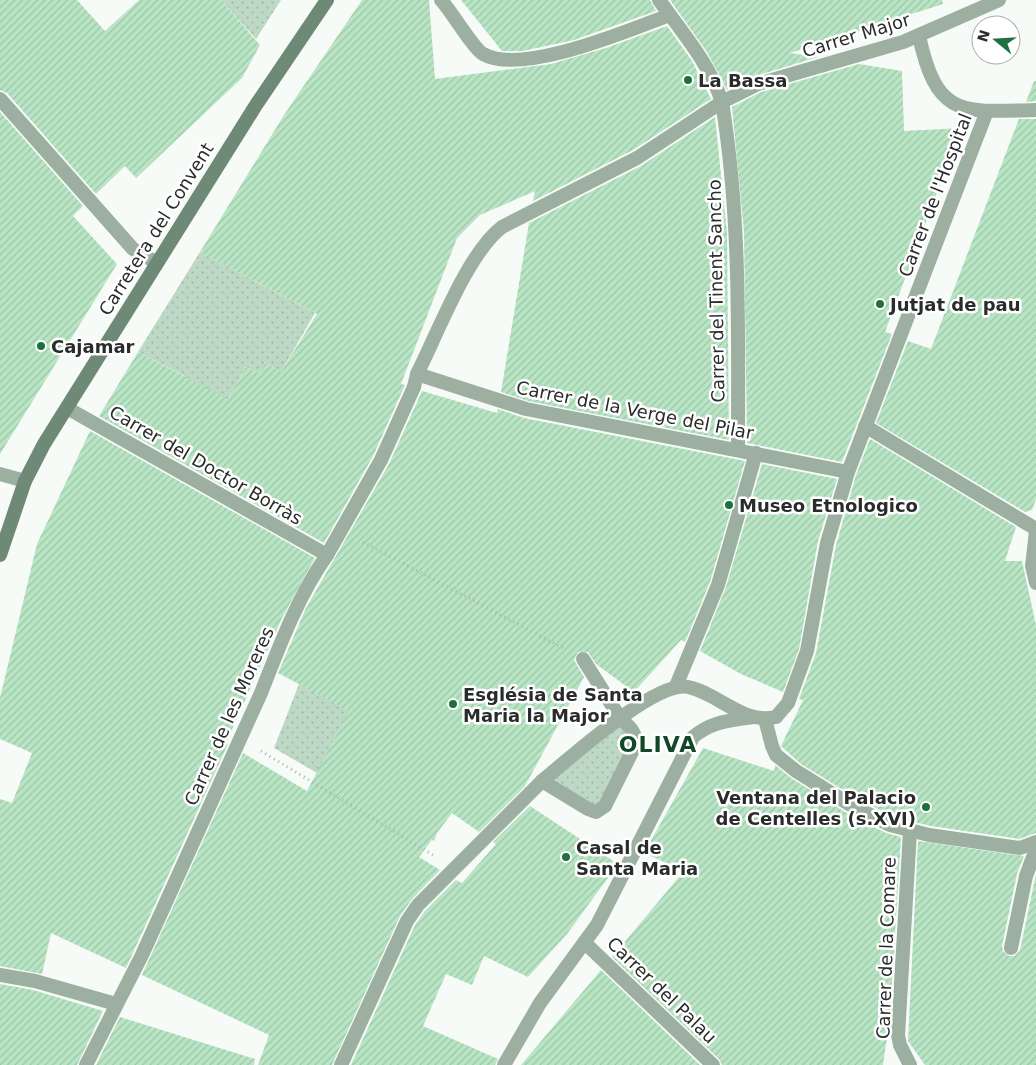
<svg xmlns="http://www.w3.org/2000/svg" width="1036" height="1065" font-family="'DejaVu Sans',sans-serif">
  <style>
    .park { fill: url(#park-dots) }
    .building { fill: url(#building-hatch) }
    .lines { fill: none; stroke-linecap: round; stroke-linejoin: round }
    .path { stroke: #aeb2af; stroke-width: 3; stroke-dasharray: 1 4; stroke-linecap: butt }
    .service { stroke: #9cafa0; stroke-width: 14 }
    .pedestrian { stroke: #9cafa0; stroke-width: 14 }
    .minor { stroke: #9cafa0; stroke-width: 14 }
    .secondary { stroke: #6e8a76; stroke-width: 14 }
    .poi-dot { fill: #1f7041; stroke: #fff; stroke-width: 2 }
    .labels { text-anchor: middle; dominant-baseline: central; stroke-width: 5; stroke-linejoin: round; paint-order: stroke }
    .street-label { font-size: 18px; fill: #2a2c2b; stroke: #fff }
    .poi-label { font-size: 18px; font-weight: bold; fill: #2a2c2b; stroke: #fff; text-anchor: start }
    .district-label { font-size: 22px; font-weight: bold; letter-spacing: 1px; fill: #114928; stroke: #fff }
  </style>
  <defs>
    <pattern id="park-dots" width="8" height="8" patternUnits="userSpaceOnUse" patternTransform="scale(1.25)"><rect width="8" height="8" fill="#bdd8c4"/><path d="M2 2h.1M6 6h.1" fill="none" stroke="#a3baa9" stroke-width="1.8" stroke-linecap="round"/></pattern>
    <pattern id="building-hatch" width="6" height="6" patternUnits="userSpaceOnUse" patternTransform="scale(1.25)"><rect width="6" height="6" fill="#b8e5c4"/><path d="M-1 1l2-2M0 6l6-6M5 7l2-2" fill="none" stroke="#9ec5a9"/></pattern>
  </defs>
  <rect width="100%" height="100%" fill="#f7fbf8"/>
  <!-- park -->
  <g class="park">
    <polygon points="221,0 281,0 256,39"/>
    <polygon points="200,252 315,313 281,372 265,363 259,373 246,367 225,404 183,375 138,352"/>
    <polygon points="299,684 373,723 363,742 339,730 326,756 437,833 434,841 274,748"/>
    <polygon points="621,720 635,738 596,811 544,781"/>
  </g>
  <!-- building -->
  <g class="building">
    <polygon points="0,0 77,0 105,31 139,0 221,0 260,45 242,78 136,178 125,166 96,194 7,93 0,90"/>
    <polygon points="362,0 429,0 435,79 551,64 606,48 667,26 692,61 711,99 633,150 533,201 535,191 480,215 457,238 401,384 405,385 373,456 324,543 99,416 138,352 228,399 246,367 259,373 265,363 281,372 317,314 200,252 284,115"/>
    <polygon points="461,0 650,0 656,11 574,40 523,51 502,51"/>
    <polygon points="670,0 942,0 943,4 790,53 818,57 755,76 727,90 707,52"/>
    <polygon points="859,64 902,71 904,131 961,128 885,332 892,334 842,462 747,443 744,232 732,107 761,92"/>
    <polygon points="1034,81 1036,81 1036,101 1026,102"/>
    <polygon points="0,112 83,206 73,216 117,264 0,454"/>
    <polygon points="715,117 727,233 729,440 528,401 501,392 529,223 641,166"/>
    <polygon points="1019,119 1036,119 1036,499 1032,510 1025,512 876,423 908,341 931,349"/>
    <polygon points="422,391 497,413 498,409 524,418 745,461 710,582 685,642 681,640 634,692 596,664 588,652 578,652 574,660 584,677 525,786 479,832 452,813 419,857 440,870 412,899 400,916 332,1065 258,1065 269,1035 142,975 243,753 307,791 349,711 278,673 306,608 389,464"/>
    <polygon points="90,431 315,558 282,618 226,743 228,744 126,968 51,933 42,974 0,966 0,799 12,803 32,753 0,739 0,698 37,544"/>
    <polygon points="870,439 1016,527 1005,561 1022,561 1036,625 1036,833 1019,839 931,826 893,817 853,796 801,764 781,746 803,700 799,699 816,653 836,545 856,475"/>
    <polygon points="762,464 837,479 818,541 799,649 783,692 741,674 700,651 726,587"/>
    <polygon points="703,748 774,771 775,765 791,778 845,812 886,833 901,837 890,1016 883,1065 722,1065 719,1059 612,957 684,871 644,853"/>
    <polygon points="530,806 618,864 567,934 528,977 484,956 472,985 446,974 423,1026 498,1059 495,1065 351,1065 415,925 425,911 456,880 462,883 496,844 493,842"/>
    <polygon points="918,841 1024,856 1017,874 1002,946 1003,951 1009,956 1014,956 1020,950 1036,874 1036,1065 925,1065 908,1041"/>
    <polygon points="601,970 700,1065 521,1065"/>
    <polygon points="0,984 33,990 103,1011 77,1065 0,1065"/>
    <polygon points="120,1017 255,1059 254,1065 96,1065"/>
  </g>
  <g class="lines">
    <!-- path -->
    <g class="path">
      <polyline points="363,542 563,648"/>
      <polyline points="261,751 433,855"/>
    </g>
    <!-- service -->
    <g class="service">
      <path d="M441 0C452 12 473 48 483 54 523 76 629 30 670 15L659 0"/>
      <path d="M722 102C741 219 738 333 738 450"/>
      <polyline points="417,374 526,409 848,472"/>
      <polyline points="67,408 327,555"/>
      <polyline points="865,426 1036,529"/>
      <polyline points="1036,531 1032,566 1036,583"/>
      <polyline points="776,717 788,703 807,651 827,543 848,472 987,111"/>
      <polyline points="765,719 772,746 776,755 796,771 849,804 890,825 929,835 1020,848 1036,842"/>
      <polyline points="585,943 713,1065"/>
      <polyline points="1011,948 1026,876 1036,849"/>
      <polyline points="0,975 35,981 116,1004"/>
      <path d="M86 1065 142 955 261 693C279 647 298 596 327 555L381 460 414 387"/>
      <polyline points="341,1065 407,921 418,905 542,781"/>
    </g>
    <!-- pedestrian -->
    <polyline class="pedestrian" points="583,659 620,718"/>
    <!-- minor -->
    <g class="minor">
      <path d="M670 15C691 43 711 69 722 102"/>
      <path d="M919 36C937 118 961 112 1036 110"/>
      <polyline points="0,99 133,249 157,263"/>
      <path d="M414 387 417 374C438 333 467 254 502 227L637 158 722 102 758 84 903 42 999 0"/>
      <polyline points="0,474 25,481"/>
      <polyline points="676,686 718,585 756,453"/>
      <path d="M620 718C630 727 637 732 635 746L605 806 596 812 588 809 542 781C569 759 656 680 688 687 718 693 743 725 776 717"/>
      <polyline points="910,831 898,1035 900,1045 910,1065"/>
      <path d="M504 1065 540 1003 597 925 693 737C712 721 729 721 753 717"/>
    </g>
    <!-- secondary -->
    <polyline class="secondary" points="0,555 25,481 44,444 256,105 327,0"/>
  </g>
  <!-- markers -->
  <g class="poi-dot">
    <circle cx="688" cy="80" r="5"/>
    <circle cx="880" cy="304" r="5"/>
    <circle cx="41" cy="346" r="5"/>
    <circle cx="729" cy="505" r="5"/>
    <circle cx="453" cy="704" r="5"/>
    <circle cx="926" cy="807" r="5"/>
    <circle cx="566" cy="857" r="5"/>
  </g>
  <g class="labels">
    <!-- street labels -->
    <g class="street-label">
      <text transform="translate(856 35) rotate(-17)">Carrer Major</text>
      <text transform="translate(935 195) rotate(-69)">Carrer de l'Hospital</text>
      <text transform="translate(156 229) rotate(-58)">Carretera del Convent</text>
      <text transform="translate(716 291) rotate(-91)">Carrer del Tinent Sancho</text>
      <text transform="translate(635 410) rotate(11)">Carrer de la Verge del Pilar</text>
      <text transform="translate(206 465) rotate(30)">Carrer del Doctor Borràs</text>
      <text transform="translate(229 716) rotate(-66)">Carrer de les Moreres</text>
      <text transform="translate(886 948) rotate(-88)">Carrer de la Comare</text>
      <text transform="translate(662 990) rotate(44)">Carrer del Palau</text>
    </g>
    <!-- poi labels -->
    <g class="poi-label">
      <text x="698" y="80">La Bassa</text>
      <text x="890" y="304">Jutjat de pau</text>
      <text x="51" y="346">Cajamar</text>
      <text x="739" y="505">Museo Etnologico</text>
      <text x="463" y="694">Església de Santa<tspan x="463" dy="21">Maria la Major</tspan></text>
      <text x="916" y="797" text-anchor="end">Ventana del Palacio<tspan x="916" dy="21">de Centelles (s.XVI)</tspan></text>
      <text x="576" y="847">Casal de<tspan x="576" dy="21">Santa Maria</tspan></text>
    </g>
    <!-- district labels -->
    <g class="district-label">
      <text x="658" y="744">OLIVA</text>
    </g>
  </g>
  <!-- north arrow -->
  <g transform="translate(996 40) rotate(288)"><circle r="24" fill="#ffffff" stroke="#aaabaa"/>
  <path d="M0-4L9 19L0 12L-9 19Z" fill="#1f7041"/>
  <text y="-8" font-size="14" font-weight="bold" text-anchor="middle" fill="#2a2c2b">N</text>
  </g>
</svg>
